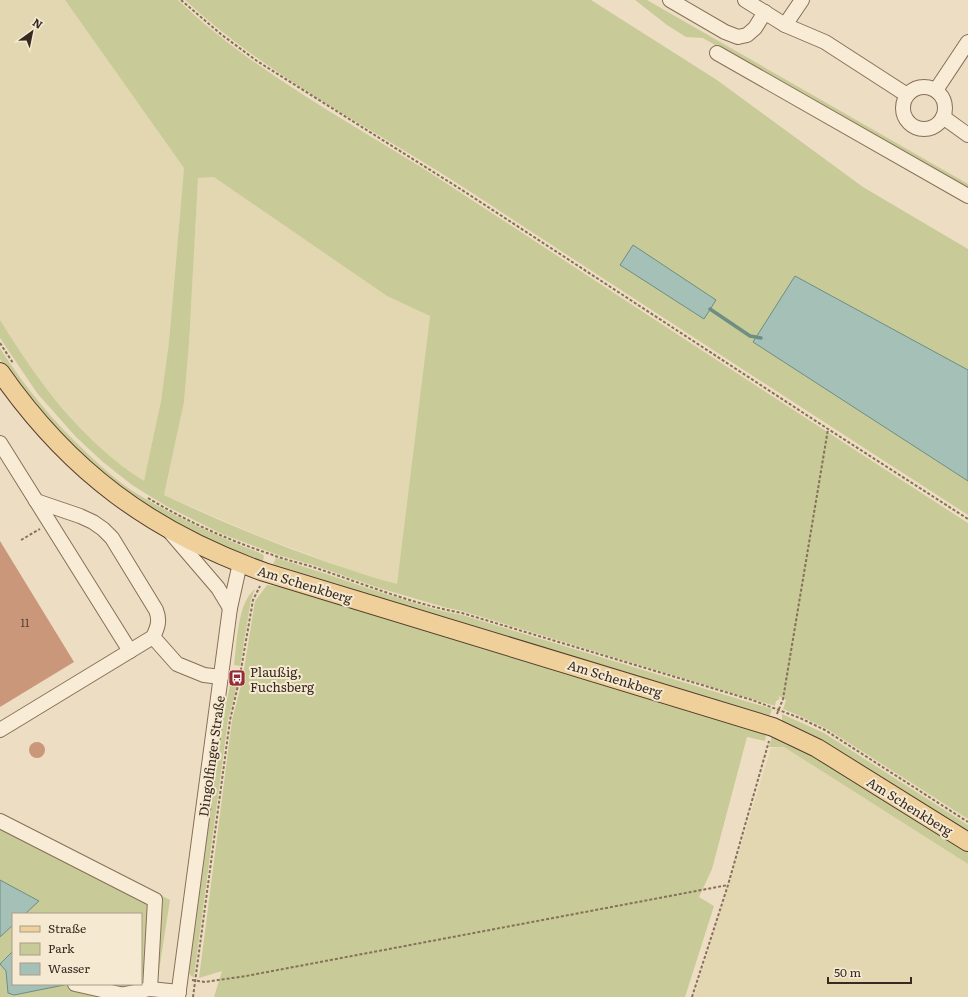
<svg xmlns="http://www.w3.org/2000/svg" width="968" height="997" font-family="Literata,serif">
  <style>
    .farmland { fill: #e2d7b0 }
    .green { fill: #c8cb97; fill-rule: evenodd }
    .water { fill: #a5c0b6; stroke: #6c8e83 }
    .lines { fill: none; stroke-linecap: round; stroke-linejoin: round }
    .stream { stroke: #6c8e83; stroke-width: 3.5 }
    .building { fill: #ca977a }
    .minor-casing { stroke: #876f5a; stroke-width: 16 }
    .major-casing { stroke: #543e2e; stroke-width: 20 }
    .path { stroke: #876f5a; stroke-width: 2; stroke-dasharray: 3 2; stroke-linecap: butt }
    .minor { stroke: #f8ecd6; stroke-width: 14 }
    .major { stroke: #efd09b; stroke-width: 18 }
    .labels { text-anchor: middle; dominant-baseline: central; stroke-width: 4; stroke-linejoin: round; paint-order: stroke }
    .number-label { font-size: 11px; fill: #5c4435 }
    .street-label { font-size: 13px; fill: #37291e; stroke: #f5e9d2 }
    .poi-label { font-size: 13px; fill: #37291e; stroke: #f5e9d2; text-anchor: start }
  </style>
  <rect width="100%" height="100%" fill="#eddec3"/>
  <!-- farmland -->
  <g class="farmland">
    <polygon points="0,0 65,0 184,168 169,342 161,401 144,482 109,456 82,431 45,388 20,352 0,320"/>
    <polygon points="214,176 387,296 430,316 397,584 349,570 262,537 164,495 184,402 189,344 198,178"/>
    <polygon points="784,747 968,864 968,997 694,997 771,748"/>
  </g>
  <!-- green -->
  <g class="green">
    <path d="M65 0H178C258 76 357 125 449 185 622 298 794 411 968 523V819L827 729 800 716 783 709 786 700 778 696 780 699 776 701 775 706 462 611 447 608 379 588 316 566 278 555 222 534 166 506 132 485 103 462 76 437 37 393 0 338V320C38 382 82 442 144 481L161 401 169 342 184 168ZM214 177 387 296 430 316 397 584C318 562 239 530 164 495L184 402 189 344 198 178Z"/>
    <path d="M185 0H591L717 80 863 187 968 249V515C800 407 633 298 466 189 372 128 268 77 185 0Z"/>
    <polygon points="635,0 647,0 968,184 968,193 703,38 686,37 667,25"/>
    <path d="M0 348C25 388 55 423 89 455 102 467 116 480 131 490 172 516 217 536 262 554L264 556 263 561 219 544 179 525 146 507 73 448 19 387 0 359Z"/>
    <path d="M276 558C320 571 362 587 405 600 424 606 443 612 462 615L752 703 772 709 770 715 766 718 376 598 354 589 273 564Z"/>
    <polygon points="267,585 281,587 392,617 763,730 766,735 765,741 747,737 712,869 699,897 714,906 685,997 214,997 222,971 199,978 232,720 242,681 255,601"/>
    <path d="M255 589 251 600 240 666 234 665C237 644 237 603 255 589Z"/>
    <polygon points="231,681 238,682 228,720 194,977 191,976 189,973 223,718"/>
    <polygon points="782,714 824,733 968,825 968,835 782,723"/>
    <polygon points="772,736 788,740 968,850 968,864 784,747 769,747"/>
    <path d="M0 814 170 900 155 997H0ZM13 914H141V984H13Z"/>
  </g>
  <!-- water -->
  <g class="water">
    <polygon points="633,245 716,300 704,319 620,265"/>
    <polygon points="795,276 968,370 968,481 753,342"/>
    <polygon points="0,880 39,901 25,914 13,914 13,925 0,937"/>
    <polygon points="13,951 13,984 69,984 14,995 8,993 6,971 0,964"/>
  </g>
  <g class="lines">
    <!-- stream -->
    <polyline class="stream" points="710,309 750,336 761,338"/>
  </g>
  <!-- building -->
  <g class="building">
    <polygon points="0,541 74,662 0,707"/>
    <circle cx="37" cy="750" r="8"/>
  </g>
  <g class="lines">
    <!-- minor casing -->
    <g class="minor-casing">
      <g id="minor">
        <polyline points="670,0 725,32 738,37 747,35 755,28 765,12"/>
        <polyline points="745,0 785,25 825,42 907,95"/>
        <polyline points="785,25 802,0"/>
        <polyline points="717,53 968,196"/>
        <circle cx="924" cy="108" r="21"/>
        <polyline points="936,90 968,42"/>
        <polyline points="943,117 968,135"/>
        <polyline points="0,443 130,651"/>
        <polyline points="170,532 218,588 230,608"/>
        <polyline points="153,637 177,664 204,675 221,677"/>
        <path d="M0 730 153 637C158 627 160 620 156 610L112 538 103 529 93 522 80 516 36 501"/>
        <polyline points="0,821 155,900 150,989"/>
        <polyline points="75,984 120,994"/>
        <polyline points="109,997 150,989 179,992"/>
        <polyline points="178,997 230,608 240,563"/>
      </g>
    </g>
    <!-- major casing -->
    <g class="major-casing">
      <path id="major" d="M0 372C69 471 150 531 264 572L773 727 817 748 968 842"/>
    </g>
    <!-- path -->
    <g class="path">
      <polyline points="181,0 222,35 257,61 462,190 828,429 968,519"/>
      <polyline points="0,343 13,363"/>
      <path d="M148 498C186 521 228 540 270 554 285 560 301 563 316 568 364 584 412 604 462 613L752 700 800 718 825 730 968 822"/>
      <polyline points="21,540 40,529"/>
      <polyline points="777,714 783,699 828,429"/>
      <polyline points="192,980 205,982 246,976 728,885"/>
      <polyline points="193,997 230,720 239,681 253,600 260,586"/>
      <polyline points="692,997 728,885 769,741"/>
    </g>
    <!-- minor -->
    <use href="#minor" class="minor"/>
    <!-- major -->
    <use href="#major" class="major"/>
  </g>
  <!-- icons -->
  <defs>
    <g id="bus-square" transform="scale(0.9)"><rect x="-9" y="-9" width="18" height="18" rx="4" fill="#942c32" stroke="#f5e9d2"/><path d="M-5-6H5V4H4V6H2V4H-2V6H-4V4H-5ZM-3.5-4V0h7V-4ZM-3.5 1.2v1.5H-2V1.2ZM2 1.2v1.5H3.5V1.2Z" fill="#fff"/></g>
  </defs>
  <g fill-rule="evenodd">
    <use href="#bus-square" x="237" y="678"/>
  </g>
  <g class="labels">
    <!-- number labels -->
    <g class="number-label">
      <text x="25" y="622">11</text>
    </g>
    <!-- street labels -->
    <g class="street-label">
      <text transform="translate(305 584) rotate(17)">Am Schenkberg</text>
      <text transform="translate(615 678) rotate(17)">Am Schenkberg</text>
      <text transform="translate(211 756) rotate(-82)">Dingolfinger Straße</text>
      <text transform="translate(910 806) rotate(32)">Am Schenkberg</text>
    </g>
    <!-- poi labels -->
    <g class="poi-label">
      <text x="250" y="671">Plaußig,<tspan x="250" dy="15">Fuchsberg</tspan></text>
    </g>
  </g>
  <!-- legend -->
  <rect x="12" y="913" width="130" height="72" fill="#f5e9d2" stroke="#a99c8a"/>
  <rect x="20" y="926" width="20" height="6" fill="#efd09b" stroke="#a99c8a"/>
  <text x="48" y="933" font-size="12" fill="#37291e">Straße</text>
  <rect x="20" y="943" width="20" height="12" fill="#c8cb97" stroke="#a99c8a"/>
  <text x="48" y="953" font-size="12" fill="#37291e">Park</text>
  <rect x="20" y="963" width="20" height="12" fill="#a5c0b6" stroke="#a99c8a"/>
  <text x="48" y="973" font-size="12" fill="#37291e">Wasser</text>
  <!-- north arrow -->
  <g transform="translate(32 32) rotate(33)" stroke="#f5e9d2" stroke-width="3" paint-order="stroke">
  <path d="M0-3L7 15L0 10L-7 15Z" fill="#37291e"/>
  <text y="-6" font-size="11" font-weight="bold" text-anchor="middle" fill="#37291e">N</text>
  </g>
  <!-- scale -->
  <path d="M828 977v6h83v-6" fill="none" stroke="#37291e" stroke-width="2"/>
  <text x="834" y="977" font-size="12" fill="#37291e" stroke="#f5e9d2" stroke-width="3" paint-order="stroke">50 m</text>
</svg>
